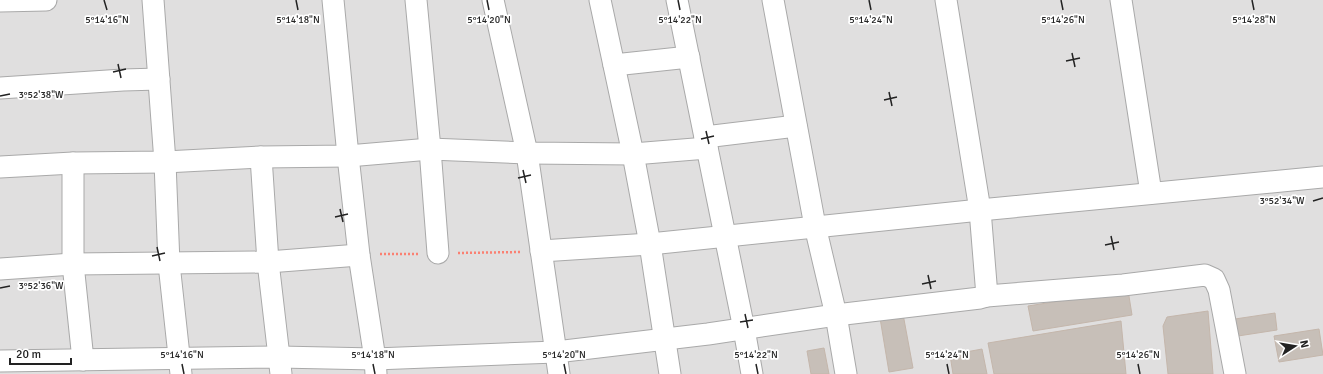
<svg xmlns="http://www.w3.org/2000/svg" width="1323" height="374" font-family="Signika,sans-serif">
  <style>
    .residential { fill: #e0dfdf }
    .building { fill: #c7bfb8; stroke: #c4b6ab }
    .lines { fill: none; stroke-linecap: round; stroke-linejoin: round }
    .street-casing { stroke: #a9a9a9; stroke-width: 23 }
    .path { stroke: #fa8072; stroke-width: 2.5; stroke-dasharray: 2 2; stroke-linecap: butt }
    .street { stroke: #fff; stroke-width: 21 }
    .ticks { fill: none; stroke: #222; stroke-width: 1.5 }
    .ticks-label { font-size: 10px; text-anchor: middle; fill: #222; stroke: #fff; stroke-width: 3.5; stroke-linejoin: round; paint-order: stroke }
  </style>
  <rect width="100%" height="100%" fill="#f2efe9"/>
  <!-- residential -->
  <rect class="residential" x="0" y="0" width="1323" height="374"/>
  <!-- building -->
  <g class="building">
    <polygon points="1128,290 1132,315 1033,331 1028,306"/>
    <polygon points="1208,311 1213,374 1168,374 1163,326 1167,317"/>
    <polygon points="1275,313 1277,330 1238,336 1235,319"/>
    <polygon points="903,314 913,368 889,372 880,318"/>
    <polygon points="1121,321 1126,374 994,374 988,343"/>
    <polygon points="1319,329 1323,355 1279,362 1274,336"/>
    <polygon points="824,348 829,374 811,374 807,351"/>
    <polygon points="982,349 987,374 953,374 950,355"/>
  </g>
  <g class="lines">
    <!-- street casing -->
    <g class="street-casing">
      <g id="street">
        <polyline points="153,0 165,162 169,264 181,374"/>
        <polyline points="333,0 348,156 359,255 375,359 376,374"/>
        <polyline points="416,0 430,149 438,253"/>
        <polyline points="493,0 527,153 559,374"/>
        <polyline points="600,0 633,154 650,244 670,374"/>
        <polyline points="677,0 744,329 752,374"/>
        <polyline points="773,0 815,226 836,315 846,374"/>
        <polyline points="946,0 980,210 987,296"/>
        <polyline points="1121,0 1151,193"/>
        <polyline points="0,1 46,0"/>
        <polyline points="614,65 689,57"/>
        <polyline points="0,88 123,80 159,79"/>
        <polyline points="705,137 796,126"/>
        <polyline points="261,157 268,262 281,374"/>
        <polyline points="73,163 73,264 83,360"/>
        <polyline points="0,167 73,163 165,162 261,157 348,156 430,149 527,153 633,154 707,148"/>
        <polyline points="541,251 650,244 980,210 1323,177"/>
        <polyline points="0,269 73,264 268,262 359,255"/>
        <polyline points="0,361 279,357 375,359 556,352 708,334 836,315 980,298 987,296 1123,285 1205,275 1214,279 1219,290 1235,374"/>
      </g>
    </g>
    <!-- path -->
    <g class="path">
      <polyline points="458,253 521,252"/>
      <polyline points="380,254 419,254"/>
    </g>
    <!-- street -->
    <use href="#street" class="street"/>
  </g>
  <!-- ticks -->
  <path class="ticks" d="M104 0 107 10M296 0 298 10M487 0 489 10M678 0 680 10M869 0 871 10M1061 0 1063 10M1252 0 1254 10M1072 53 1075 67M1066 61 1080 58M118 64 121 78M113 72 126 69M889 92 892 106M0 96 10 94M884 100 897 97M706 131 709 144M701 139 714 136M523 170 526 183M518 178 531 175M1313 201 1323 198M340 209 343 222M335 217 348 214M1111 236 1114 250M1105 245 1119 242M157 247 160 261M152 256 165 253M928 275 931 289M922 284 936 281M0 288 10 286M745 314 748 328M740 322 753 320M182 364 184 374M373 364 375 374M564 364 566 374M756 364 758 374M947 364 949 374M1138 364 1140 374"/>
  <g class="ticks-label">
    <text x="107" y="23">5°14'16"N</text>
    <text x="298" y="23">5°14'18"N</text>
    <text x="489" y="23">5°14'20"N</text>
    <text x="680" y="23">5°14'22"N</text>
    <text x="871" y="23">5°14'24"N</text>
    <text x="1063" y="23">5°14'26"N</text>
    <text x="1254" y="23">5°14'28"N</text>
    <text x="41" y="98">3°52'38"W</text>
    <text x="1282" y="204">3°52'34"W</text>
    <text x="41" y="289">3°52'36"W</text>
    <text x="182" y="358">5°14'16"N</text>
    <text x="373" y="358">5°14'18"N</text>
    <text x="564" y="358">5°14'20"N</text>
    <text x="756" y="358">5°14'22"N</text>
    <text x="947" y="358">5°14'24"N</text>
    <text x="1138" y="358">5°14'26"N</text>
  </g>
  <!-- north arrow -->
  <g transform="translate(1295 346) rotate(78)" stroke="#ffffff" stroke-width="3" paint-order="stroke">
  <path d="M0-3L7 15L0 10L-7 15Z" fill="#222222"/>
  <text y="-6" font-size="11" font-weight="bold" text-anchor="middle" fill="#222222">N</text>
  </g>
  <!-- scale -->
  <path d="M10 358v6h61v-6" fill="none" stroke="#222222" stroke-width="2"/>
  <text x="16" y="358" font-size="12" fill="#222222" stroke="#ffffff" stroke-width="3" paint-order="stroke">20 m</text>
</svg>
